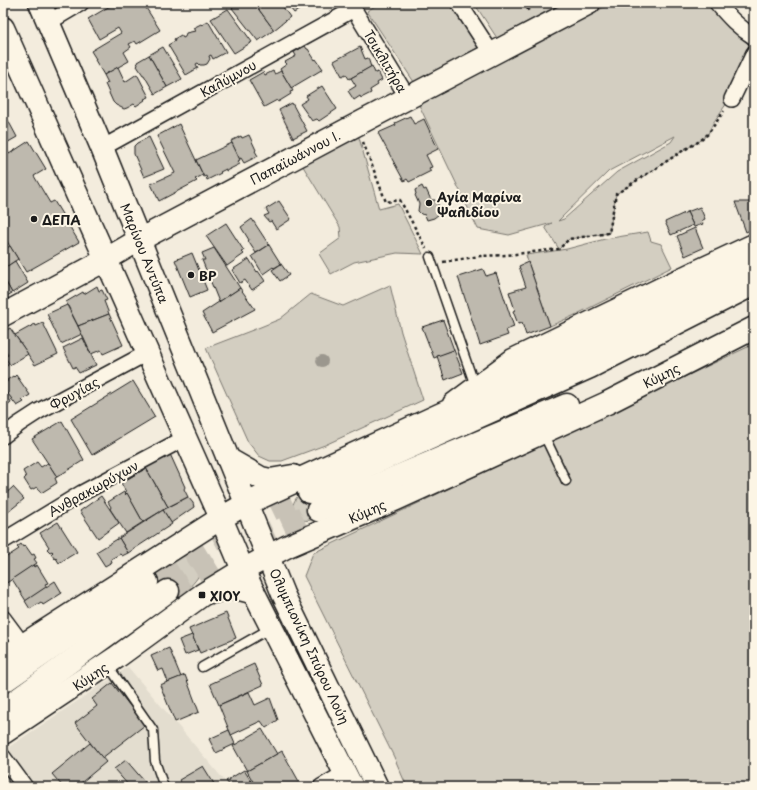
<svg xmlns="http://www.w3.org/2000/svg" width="757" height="790" font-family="'Playpen Sans',sans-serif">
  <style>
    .built { fill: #e3ddcf }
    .green { fill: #d3cec1; stroke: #78756e; fill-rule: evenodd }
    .building { fill: #beb9ae; stroke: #1c1c1c }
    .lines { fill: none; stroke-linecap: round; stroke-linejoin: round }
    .primary-tunnel { stroke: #c8c2b6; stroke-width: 22; stroke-dasharray: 22 11; stroke-linecap: butt }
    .lane-casing { stroke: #1c1c1c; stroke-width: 11 }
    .street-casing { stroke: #1c1c1c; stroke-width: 18 }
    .secondary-casing { stroke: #1c1c1c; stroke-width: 25 }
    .primary-casing { stroke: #1c1c1c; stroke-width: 25 }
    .path { stroke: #1c1c1c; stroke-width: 2.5; stroke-dasharray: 3 3; stroke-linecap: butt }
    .lane { stroke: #fcf5e5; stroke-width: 8 }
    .street { stroke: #fcf5e5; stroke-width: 15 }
    .secondary { stroke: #fcf5e5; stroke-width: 22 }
    .primary { stroke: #fcf5e5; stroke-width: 22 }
    .tree { fill: #9b978e }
    .poi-dot { fill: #1c1c1c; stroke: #fcf5e5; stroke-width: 1.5 }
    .labels { text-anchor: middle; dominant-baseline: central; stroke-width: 4; stroke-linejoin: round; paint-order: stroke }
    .street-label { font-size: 13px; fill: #1c1c1c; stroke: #fcf5e5 }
    .poi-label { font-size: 13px; font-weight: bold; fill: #1c1c1c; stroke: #fcf5e5; text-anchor: start }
  </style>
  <rect width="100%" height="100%" fill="#f3ecdd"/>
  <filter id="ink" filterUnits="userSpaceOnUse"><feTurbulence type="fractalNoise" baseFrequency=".025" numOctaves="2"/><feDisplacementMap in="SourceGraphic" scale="8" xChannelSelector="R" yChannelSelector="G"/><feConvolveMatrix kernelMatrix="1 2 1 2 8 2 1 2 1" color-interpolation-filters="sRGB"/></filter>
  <g filter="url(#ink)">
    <!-- built -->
    <polygon class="built" points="128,667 230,787 3,787 3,751"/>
    <!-- green -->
    <g class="green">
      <polygon points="380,3 450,3 479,47 414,82 367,11"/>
      <polygon points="474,3 562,3 497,38"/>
      <path d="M612 3H711L736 33V34L737 33 751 47 729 100 713 123 708 134 700 141 684 150 616 194 609 233 569 239 559 249 545 227 552 223 509 235 478 229 419 105ZM675 136 671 142 617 172 564 219 558 221 609 171Z"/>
      <polygon points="358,134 379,209 398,204 423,254 397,253 354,262 331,274 319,254 341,238 340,227 301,163"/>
      <polygon points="648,232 651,241 661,244 672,267 573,316 550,326 528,262 526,255 567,249 605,239"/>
      <polygon points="390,285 401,332 423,400 325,445 282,461 270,461 259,456 248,442 206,348 258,328 280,319 311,294 343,306"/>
      <polygon points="754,344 754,787 407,787 394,757 304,576 313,553"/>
      <path d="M303 492 315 519C311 520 307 521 302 520 287 516 292 498 303 492Z"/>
      <path d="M182 556C194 556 205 560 199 575 195 583 186 590 180 597L162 564Z"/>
    </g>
    <!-- building -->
    <g class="building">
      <polygon points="115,3 143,3 160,30 137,44 135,41 129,44 131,47 124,52 129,61 104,75 95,60 96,59 91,51 121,33 118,28 99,39 88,19"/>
      <polygon points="239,3 254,3 274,30 258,41 232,8"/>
      <polygon points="254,3 280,3 290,17 274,30"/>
      <polygon points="286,3 309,3 294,13"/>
      <polygon points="228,9 252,42 234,53 211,19"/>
      <polygon points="208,21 226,52 213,59 211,55 209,56 210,59 207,64 204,65 200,65 198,63 196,64 198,68 186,75 168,45 175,41 174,39 181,35 183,38 185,37 186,33 195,31 193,28 201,24 202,25"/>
      <polygon points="305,46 307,49 308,49 315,60 316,59 323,69 291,88 280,69 287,64 285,62 296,56 294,52"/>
      <polygon points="163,47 182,79 167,87 149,55"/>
      <polygon points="360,47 365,59 368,58 371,67 349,79 346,74 342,76 334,61"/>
      <polygon points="149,55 167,87 155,94 144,75 143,75 137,66 138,65 137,62"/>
      <polygon points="372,66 375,73 378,72 382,80 377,83 378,85 370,90 371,93 361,98 360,96 354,100 348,91 356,86 351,78"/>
      <polygon points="118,67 125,82 137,74 149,97 144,99 145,100 136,106 134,104 127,108 124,109 116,105 113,102 105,84 108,83 104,75"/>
      <polygon points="273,71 275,74 281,71 293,91 290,92 291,94 278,102 277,100 264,107 249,80 263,72 265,75"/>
      <polygon points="322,86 337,109 319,121 317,119 312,121 300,104 308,99 306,96"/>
      <polygon points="292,103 307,131 293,138 279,110"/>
      <polygon points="3,111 17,137 3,145"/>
      <polygon points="410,116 414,124 424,119 438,149 426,155 432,167 429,168 431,171 409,182 407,179 404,181 378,133 396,125 395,123"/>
      <polygon points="179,124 203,175 195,179 197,181 159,201 151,184 175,173 157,136"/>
      <polygon points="249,135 256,150 255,151 258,156 244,163 241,158 239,159 231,141 241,136 242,138"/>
      <polygon points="149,137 164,169 144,177 134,154 134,146 137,143"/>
      <polygon points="29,141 46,169 34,176 50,203 54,201 79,242 26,272 3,235 3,145 4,144 9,154"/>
      <polygon points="232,143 240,160 238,161 240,164 226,171 226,169 220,172 221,173 207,180 206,176 204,177 196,160"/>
      <polygon points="422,186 424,190 426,189 431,200 435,200 438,203 438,206 436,210 439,214 434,218 427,220 425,215 421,214 418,211 419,204 415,195 416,194 415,190"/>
      <polygon points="279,201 291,219 276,229 271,221 269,222 264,216 269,214 266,209"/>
      <polygon points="735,202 754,202 754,228 746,232"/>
      <polygon points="700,207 705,219 701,221 703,224 694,227 687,212"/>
      <polygon points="687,212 693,225 671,235 665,222"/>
      <polygon points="252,219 269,245 256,253 248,241 249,240 241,227"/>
      <polygon points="226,223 244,251 242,252 244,254 227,266 206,236"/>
      <polygon points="695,228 703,248 685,256 677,236"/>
      <polygon points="269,245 281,264 274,268 273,267 263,274 252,256"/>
      <polygon points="10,246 18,259 3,269 3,250"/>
      <polygon points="214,248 240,288 219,302 202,260 205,260 202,253"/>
      <polygon points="192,253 207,290 190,297 175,260"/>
      <polygon points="249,259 257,272 258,271 265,281 252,290 245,280 240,283 232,270"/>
      <polygon points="15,261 28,283 12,293 3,277 3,269"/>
      <polygon points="528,262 550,326 526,335 522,323 518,324 513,311 515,310 509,292 526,287 519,266"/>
      <polygon points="281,264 289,275 280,281 272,270"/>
      <polygon points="483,269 486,276 496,273 514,327 506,330 508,335 480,345 458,277"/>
      <polygon points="3,277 12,293 7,296 8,298 4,300 3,298"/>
      <polygon points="97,286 99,291 102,290 107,300 104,301 109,314 78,326 66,302 83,292 84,294"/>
      <polygon points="240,288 255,309 212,332 202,313"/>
      <polygon points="67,305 82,334 61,344 47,314"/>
      <polygon points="109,314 123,345 103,354 101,350 91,354 78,326"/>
      <polygon points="443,320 454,350 434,358 422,327"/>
      <polygon points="43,323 58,354 35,365 15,335 35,324 36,326"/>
      <polygon points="10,328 28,354 10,365 5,357 8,355 3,348 3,332"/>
      <polygon points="83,338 96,365 79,373 75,367 73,368 63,348"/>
      <polygon points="454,350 463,373 445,380 437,356"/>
      <polygon points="3,357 8,365 3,369"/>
      <polygon points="16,375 30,395 22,400 24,402 17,406 3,388 3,385 8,381 7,380 13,376 14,377"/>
      <polygon points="133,381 155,417 92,455 71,419"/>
      <polygon points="3,388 12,399 10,400 11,402 3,408"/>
      <polygon points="62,421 84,460 57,477 32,439"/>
      <polygon points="170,454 185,487 184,489 188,497 168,507 146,468"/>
      <polygon points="37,462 41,467 48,463 57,477 55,478 57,483 41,493 37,487 31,490 24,479 26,477 23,471"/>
      <polygon points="146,468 168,507 143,522 121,483"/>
      <polygon points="13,487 24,499 3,516 3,496"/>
      <polygon points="124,492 125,495 127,493 143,522 126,533 110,509 111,507 108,502"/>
      <polygon points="101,496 119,523 98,538 80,511"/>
      <polygon points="188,497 193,503 194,507 171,523 163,510"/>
      <polygon points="163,510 172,524 128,553 119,538"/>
      <polygon points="58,522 77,552 59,563 56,558 55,559 51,554 53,552 52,551 50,552 47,549 49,547 40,533"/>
      <polygon points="119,538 128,553 122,556 120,554 111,559 112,562 105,566 96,552"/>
      <polygon points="21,544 23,547 25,545 32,555 34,554 36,558 34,559 37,563 5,584 3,580 3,557 4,556 5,558 19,549 17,547"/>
      <polygon points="33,565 34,567 37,565 48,583 45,584 47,587 26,601 12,579"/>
      <polygon points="55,581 62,593 43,605 41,602 30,609 25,601"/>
      <polygon points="226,613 236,638 200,653 189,629"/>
      <polygon points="192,635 198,650 185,655 179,640"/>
      <polygon points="169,648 181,677 168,682 163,669 158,671 151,656"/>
      <polygon points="254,664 263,685 219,705 210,684"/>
      <polygon points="185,675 199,712 175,722 160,685"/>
      <polygon points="112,683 145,725 102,758 75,723 97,706 92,699"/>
      <polygon points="249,692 255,705 270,698 278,720 266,728 261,721 231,735 219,705"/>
      <polygon points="262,729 277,754 247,771 233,746"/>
      <polygon points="229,730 235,744 216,753 209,739"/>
      <polygon points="90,743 106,762 76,787 63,787 52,774"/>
      <polygon points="282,751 301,785 298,787 256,787 247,771"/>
      <polygon points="126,760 149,787 130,787 114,769"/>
      <polygon points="203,766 216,787 184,787 179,780"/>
      <polygon points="244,770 254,786 253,787 231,787 226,781"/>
    </g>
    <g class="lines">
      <!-- primary-tunnel -->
      <g class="primary-tunnel">
        <polyline points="157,575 210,543 259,516 309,492"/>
        <polyline points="168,591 220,559 268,533 318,510"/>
      </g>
      <!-- lane casing -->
      <g class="lane-casing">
        <g id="lane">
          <polyline points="430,257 475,386"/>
          <polyline points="543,433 566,481"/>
          <polyline points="107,664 153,730 155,761 164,787"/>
          <polyline points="202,667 271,628"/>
        </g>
      </g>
      <!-- street casing -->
      <g class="street-casing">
        <g id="street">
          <polyline points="350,3 408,98"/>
          <polyline points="459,3 492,54"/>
          <path d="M717 3C729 17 738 27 754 37"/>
          <polyline points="49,22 81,3"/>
          <polyline points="732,99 754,53"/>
          <polyline points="102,148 354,9"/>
          <polyline points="3,436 19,424 39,411 147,353"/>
          <polyline points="3,541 82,493 185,438"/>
          <polyline points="3,618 23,645"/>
          <polyline points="3,757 25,787"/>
          <polyline points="321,787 345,773"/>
        </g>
      </g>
      <!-- secondary casing -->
      <g class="secondary-casing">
        <g id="secondary">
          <polyline points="40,3 102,148 283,594 377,787"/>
          <polyline points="3,28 221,518 243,570 254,593 352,787"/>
          <polyline points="3,315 98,264 139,240 356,125 589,3"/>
          <polyline points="454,404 513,360 696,272 754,245"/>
        </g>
      </g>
      <!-- primary casing -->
      <g class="primary-casing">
        <g id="primary">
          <polyline points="661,289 705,280"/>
          <polyline points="228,459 261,478 270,480 293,476"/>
          <polyline points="309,492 590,367 754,284"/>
          <polyline points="318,510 567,405"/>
          <path d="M213 592C229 586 238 588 254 593"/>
          <polyline points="3,659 23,645 221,518 246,504 439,415 533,373 615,334 754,264"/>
          <polyline points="3,682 147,582"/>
          <polyline points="3,710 168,591"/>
          <polyline points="3,733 117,657 202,595 243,570 286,547 381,506 607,403 754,328"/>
        </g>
      </g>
      <!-- path -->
      <g class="path">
        <polyline points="524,3 530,13"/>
        <polyline points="363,142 386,202 400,200 426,248"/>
        <polyline points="443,262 480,256 507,255 559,249 569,239 609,233 616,194 684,150 700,141 708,134 724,111"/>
        <polyline points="750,787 754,778"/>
      </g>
      <!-- lane -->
      <use href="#lane" class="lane"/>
      <!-- street -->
      <use href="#street" class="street"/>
      <!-- secondary -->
      <use href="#secondary" class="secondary"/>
      <!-- primary -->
      <use href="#primary" class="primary"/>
    </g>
    <!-- trees -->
    <circle class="tree" cx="322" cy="361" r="6"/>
  </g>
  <!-- markers -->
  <g class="poi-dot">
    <circle cx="429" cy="203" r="4"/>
    <circle cx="34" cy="219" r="4"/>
    <circle cx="191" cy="275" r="4"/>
    <rect x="198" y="591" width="8" height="8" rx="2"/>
  </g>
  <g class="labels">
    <!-- street labels -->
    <g class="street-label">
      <text transform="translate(386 61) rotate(59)">Τσικλιτήρα</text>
      <text transform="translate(228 78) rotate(-29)">Καλύμνου</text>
      <text transform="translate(295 157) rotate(-28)">Παπαϊωάννου Ι.</text>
      <text transform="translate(145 253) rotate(68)">Μαρίνου Αντύπα</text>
      <text transform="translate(661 375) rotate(-27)">Κύμης</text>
      <text transform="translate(74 393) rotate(-29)">Φρυγίας</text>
      <text transform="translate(93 488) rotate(-29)">Ανθρακωρύχων</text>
      <text transform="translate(367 511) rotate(-24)">Κύμης</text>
      <text transform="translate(310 646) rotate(65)">Ολυμπιονίκη Σπύρου Λούη</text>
      <text transform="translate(90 676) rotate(-34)">Κύμης</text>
    </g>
    <!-- poi labels -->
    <g class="poi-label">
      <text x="437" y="196">Αγία Μαρίνα<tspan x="437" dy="15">Ψαλιδίου</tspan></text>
      <text x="42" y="219">ΔΕΠΑ</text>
      <text x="199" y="275">BP</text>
      <text x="210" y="595">ΧΙΟΥ</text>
    </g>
  </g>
  <!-- margin -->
  <rect width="757" height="790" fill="none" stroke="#fcf5e5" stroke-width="16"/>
  <rect x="8" y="8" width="741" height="774" fill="none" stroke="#1c1c1c" stroke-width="1.5" filter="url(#ink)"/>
</svg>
